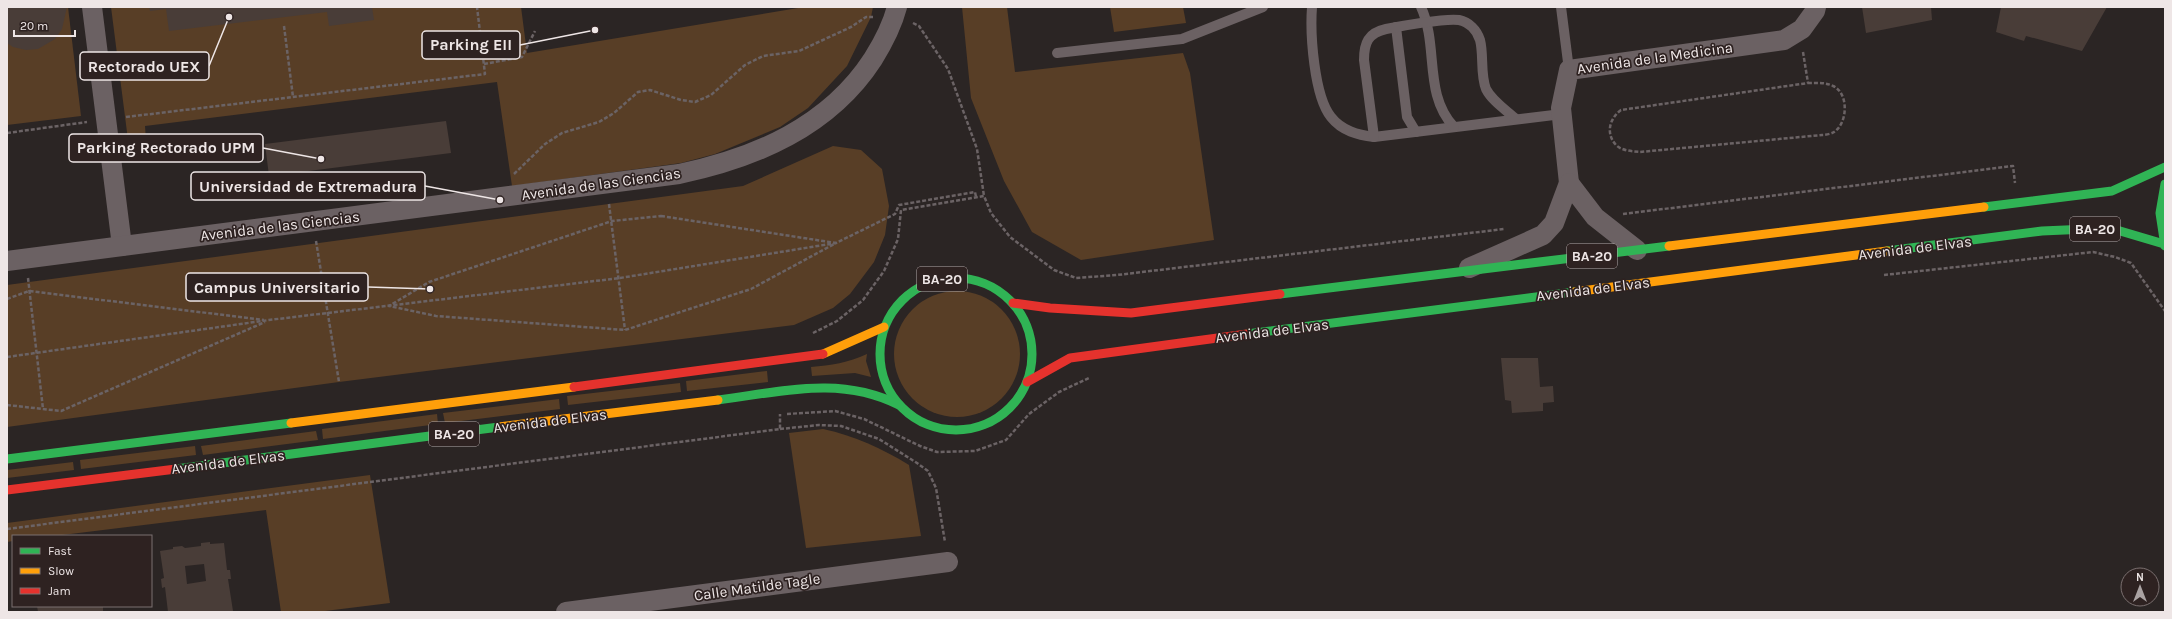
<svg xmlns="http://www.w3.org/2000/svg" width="2172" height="619" font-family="Karla,sans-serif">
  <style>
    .green { fill: #583e26 }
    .building { fill: #493d38; fill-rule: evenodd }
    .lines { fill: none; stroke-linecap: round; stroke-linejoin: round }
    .path { stroke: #6b6365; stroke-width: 2.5; stroke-dasharray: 4 2; stroke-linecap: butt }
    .lane { stroke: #6b6163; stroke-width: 10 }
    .street { stroke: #6b6163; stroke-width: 20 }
    .fast { stroke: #30b455; stroke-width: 9 }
    .slow { stroke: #ff9f0a; stroke-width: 9 }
    .jam { stroke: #e5322d; stroke-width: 9 }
    .labels { text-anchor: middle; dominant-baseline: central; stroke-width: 3.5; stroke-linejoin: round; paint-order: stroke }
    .shield { fill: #2e2221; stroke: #b4abab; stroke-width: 1 }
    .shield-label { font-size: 14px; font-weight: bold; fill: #eee6e6 }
    .street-label { font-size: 15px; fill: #eee6e6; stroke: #2e2221 }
    .leader { fill: none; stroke: #eee6e6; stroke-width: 1.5 }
    .callout-dot { fill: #eee6e6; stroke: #2e2221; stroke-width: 1.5 }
    .callout { fill: #2e2221; stroke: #eee6e6; stroke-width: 1.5 }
    .callout-label { font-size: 16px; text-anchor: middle; font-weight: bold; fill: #eee6e6 }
  </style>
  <rect width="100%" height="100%" fill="#2b2524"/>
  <!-- green -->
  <g class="green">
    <polygon points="7,7 68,7 81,116 7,125"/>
    <polygon points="111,7 521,7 527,53 804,7 873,7 871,17 847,66 808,108 780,127 715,154 681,163 512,186 497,82 145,126 146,140 131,142 128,140"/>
    <polygon points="962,7 1007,7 1015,72 1183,53 1190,73 1214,240 1081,260 1032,232 1004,181 971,98"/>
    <polygon points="1110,7 1183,7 1186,23 1114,32"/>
    <polygon points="833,146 861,150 882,169 889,206 885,235 874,262 850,294 833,308 794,325 339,382 7,427 7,285 743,186"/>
    <circle cx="957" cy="354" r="63"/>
    <path d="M867 354 866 361 871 377 855 373 812 376 811 367C831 365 848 363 867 354Z"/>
    <polygon points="767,371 768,382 687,391 686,381"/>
    <polygon points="680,383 681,392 568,405 567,396"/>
    <polygon points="559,399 560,409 445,423 443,413"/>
    <polygon points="437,414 438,424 323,439 322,429"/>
    <path d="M823 429C855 436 881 448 909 465L921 536 806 548 789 433Z"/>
    <polygon points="316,431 318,440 203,455 201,446"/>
    <polygon points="195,446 196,455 81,469 80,460"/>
    <polygon points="73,462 74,470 7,478 7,470"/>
    <polygon points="370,475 390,603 317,612 281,612 266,510 54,536 13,536 13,541 7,542 7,523"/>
  </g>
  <!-- building -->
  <g class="building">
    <polygon points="7,7 67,7 62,29 55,39 38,49 26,50 13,47 7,43"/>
    <polygon points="149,7 372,7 374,20 329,26 327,12 169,31 166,9 150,11"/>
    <polygon points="1862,7 1931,7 1932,20 1866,33"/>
    <polygon points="2001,7 2072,8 2107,7 2082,51 2026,36 2024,41 1996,32"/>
    <polygon points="446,121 451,153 269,176 265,144"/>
    <polygon points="1501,358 1538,358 1540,387 1553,386 1554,402 1543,403 1543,411 1512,413 1511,401 1505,400"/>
    <path d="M210 542V544L224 543 227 570H230L231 579H228L233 611 168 612 165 587 162 588 161 579 164 578 160 551 173 549V547L182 546 185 548 201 546V543ZM204 564 206 581 187 584 185 566Z"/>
    <polygon points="37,606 103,606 103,612 38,612"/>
  </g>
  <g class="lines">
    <!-- path -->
    <g class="path">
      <polyline points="913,23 919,26 948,69 977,149 984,196"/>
      <polyline points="284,26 293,97"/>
      <polyline points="1803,52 1808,83"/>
      <polyline points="484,64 522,57 535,31"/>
      <path d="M1808 83C1816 83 1825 82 1833 86 1849 93 1848 123 1834 132 1831 134 1825 135 1822 135L1640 152C1632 151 1622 151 1616 145 1605 133 1610 118 1621 110Z"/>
      <polyline points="126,117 485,74 477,7"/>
      <polyline points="7,133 87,122"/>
      <polyline points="514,174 545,144 562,133 599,122 614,113 638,92 650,90 681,100 695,102 711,95 745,65 763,56 799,51 851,27 866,17 873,17"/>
      <polyline points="609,204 625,330"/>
      <polyline points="1623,214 2013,166 2015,183"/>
      <polygon points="661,216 836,243 751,289 625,330 436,316 389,306 429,282 612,221"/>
      <polyline points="316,241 339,382"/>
      <polyline points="1884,275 2093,252 2115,257 2131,263 2165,311"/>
      <polyline points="28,278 43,409"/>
      <polyline points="7,299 29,291 264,320"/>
      <polyline points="813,333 837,321 863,300 884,271 898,239 901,210 984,196 991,213 1010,237 1054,270 1076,278 1117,275 1504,229"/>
      <polyline points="7,357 269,320 620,278 836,243 895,214 899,205 975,192 976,197"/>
      <polyline points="7,405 61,411 265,322"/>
      <polyline points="787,414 835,411 864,419 920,446 937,452 975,451 1006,440 1029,414 1059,392 1089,378"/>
      <polyline points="780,429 819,425 841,426 879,439 917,463 928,471 936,488 945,542"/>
      <polyline points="7,529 780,429 780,414"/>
    </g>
    <!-- lane -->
    <g class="lane">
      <path d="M1312 7C1310 34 1314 96 1331 117 1342 131 1358 135 1374 137L1562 114"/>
      <path d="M1421 7C1439 46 1423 94 1454 127"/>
      <polyline points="1561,7 1569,70"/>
      <polyline points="1396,27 1407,117 1416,132"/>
      <polyline points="1057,53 1182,39 1263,7"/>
      <path d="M1374 137 1364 60C1364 43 1368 33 1386 29 1401 26 1445 18 1459 20 1469 22 1477 30 1480 40 1484 55 1480 74 1486 89 1492 101 1506 110 1516 119"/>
    </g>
    <!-- street -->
    <g class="street">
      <polyline points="92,7 122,246"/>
      <polyline points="1569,183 1561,108 1569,70 1784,40 1802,29 1815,11 1816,7"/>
      <path d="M7 261 679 174C755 158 829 127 873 59 883 43 892 26 897 7"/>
      <polyline points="1469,268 1543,235 1554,223 1569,183 1595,217 1637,250"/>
      <polyline points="566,612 948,562"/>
    </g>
    <!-- fast -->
    <g class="fast">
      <polyline points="2165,184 2160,213 2165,246"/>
      <polyline points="1984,207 2112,191 2165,167"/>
      <polyline points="1887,251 2042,231 2110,228 2164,244"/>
      <circle cx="956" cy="354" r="76"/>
      <polyline points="1280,294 1669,246"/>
      <polyline points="1247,334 1574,292"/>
      <path d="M718 400C781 392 840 375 899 405"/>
      <polyline points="7,459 291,423"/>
      <polyline points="176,469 499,427"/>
    </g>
    <!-- slow -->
    <g class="slow">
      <polyline points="1669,246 1984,207"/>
      <polyline points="1574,292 1887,251"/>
      <polyline points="823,354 884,327"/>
      <polyline points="291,423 574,387"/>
      <polyline points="499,427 718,400"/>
    </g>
    <!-- jam -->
    <g class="jam">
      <polyline points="1013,303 1050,308 1131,313 1280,294"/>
      <polyline points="1027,382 1070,358 1247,334"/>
      <polyline points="574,387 823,354"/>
      <polyline points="7,490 176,469"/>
    </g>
  </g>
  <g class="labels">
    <!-- shield labels -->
    <g class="shield">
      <rect x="2070" y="217" width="50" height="24" rx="3"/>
      <rect x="1567" y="244" width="50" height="24" rx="3"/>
      <rect x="917" y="267" width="50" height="24" rx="3"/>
      <rect x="429" y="422" width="50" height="24" rx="3"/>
    </g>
    <g class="shield-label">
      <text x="2095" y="229">BA-20</text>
      <text x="1592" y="256">BA-20</text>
      <text x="942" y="279">BA-20</text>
      <text x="454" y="434">BA-20</text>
    </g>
    <!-- street labels -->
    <g class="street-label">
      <text transform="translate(1655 58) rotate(-8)">Avenida de la Medicina</text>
      <text transform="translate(601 184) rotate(-8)">Avenida de las Ciencias</text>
      <text transform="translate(280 226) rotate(-7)">Avenida de las Ciencias</text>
      <text transform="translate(1915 248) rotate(-7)">Avenida de Elvas</text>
      <text transform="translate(1593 289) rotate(-7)">Avenida de Elvas</text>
      <text transform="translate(1272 331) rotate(-7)">Avenida de Elvas</text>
      <text transform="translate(550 421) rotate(-7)">Avenida de Elvas</text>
      <text transform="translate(228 462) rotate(-7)">Avenida de Elvas</text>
      <text transform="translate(757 587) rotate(-8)">Calle Matilde Tagle</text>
    </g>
  </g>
  <!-- callouts -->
  <path class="leader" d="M595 30L520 45M229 17L209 66M321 159L263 148M500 200L425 186M430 289L368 287"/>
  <g class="callout-dot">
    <circle cx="595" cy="30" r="4"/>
    <circle cx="229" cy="17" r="4"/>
    <circle cx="321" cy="159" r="4"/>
    <circle cx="500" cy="200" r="4"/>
    <circle cx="430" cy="289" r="4"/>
  </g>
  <g class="callout">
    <rect x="422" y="31" width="98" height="28" rx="4"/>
    <rect x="80" y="52" width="129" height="28" rx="4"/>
    <rect x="69" y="134" width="194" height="28" rx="4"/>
    <rect x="191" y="172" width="234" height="28" rx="4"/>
    <rect x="186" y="273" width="182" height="28" rx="4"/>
  </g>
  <g class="callout-label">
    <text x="471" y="50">Parking EII</text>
    <text x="144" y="72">Rectorado UEX</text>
    <text x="166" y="153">Parking Rectorado UPM</text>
    <text x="308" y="192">Universidad de Extremadura</text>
    <text x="277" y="293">Campus Universitario</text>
  </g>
  <!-- border -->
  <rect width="2172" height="619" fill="none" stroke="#eee6e6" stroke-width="16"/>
  <!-- legend -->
  <rect x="12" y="535" width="140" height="72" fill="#2e2221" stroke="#7b7070"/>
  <rect x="20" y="548" width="20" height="6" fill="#30b455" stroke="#7b7070"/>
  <text x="48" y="555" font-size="12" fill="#eee6e6">Fast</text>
  <rect x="20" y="568" width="20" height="6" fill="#ff9f0a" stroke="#7b7070"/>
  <text x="48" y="575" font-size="12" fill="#eee6e6">Slow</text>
  <rect x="20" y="588" width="20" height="6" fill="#e5322d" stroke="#7b7070"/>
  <text x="48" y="595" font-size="12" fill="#eee6e6">Jam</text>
  <!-- north arrow -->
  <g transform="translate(2140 587)"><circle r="19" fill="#2e2221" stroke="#7b7070"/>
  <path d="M0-3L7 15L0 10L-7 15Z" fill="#aaa2a2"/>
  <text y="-6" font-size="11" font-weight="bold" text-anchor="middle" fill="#eee6e6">N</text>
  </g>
  <!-- scale -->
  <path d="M14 30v6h61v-6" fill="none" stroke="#eee6e6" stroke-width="2"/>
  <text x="20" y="30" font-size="12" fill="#eee6e6" stroke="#2e2221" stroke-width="3" paint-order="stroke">20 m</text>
</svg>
